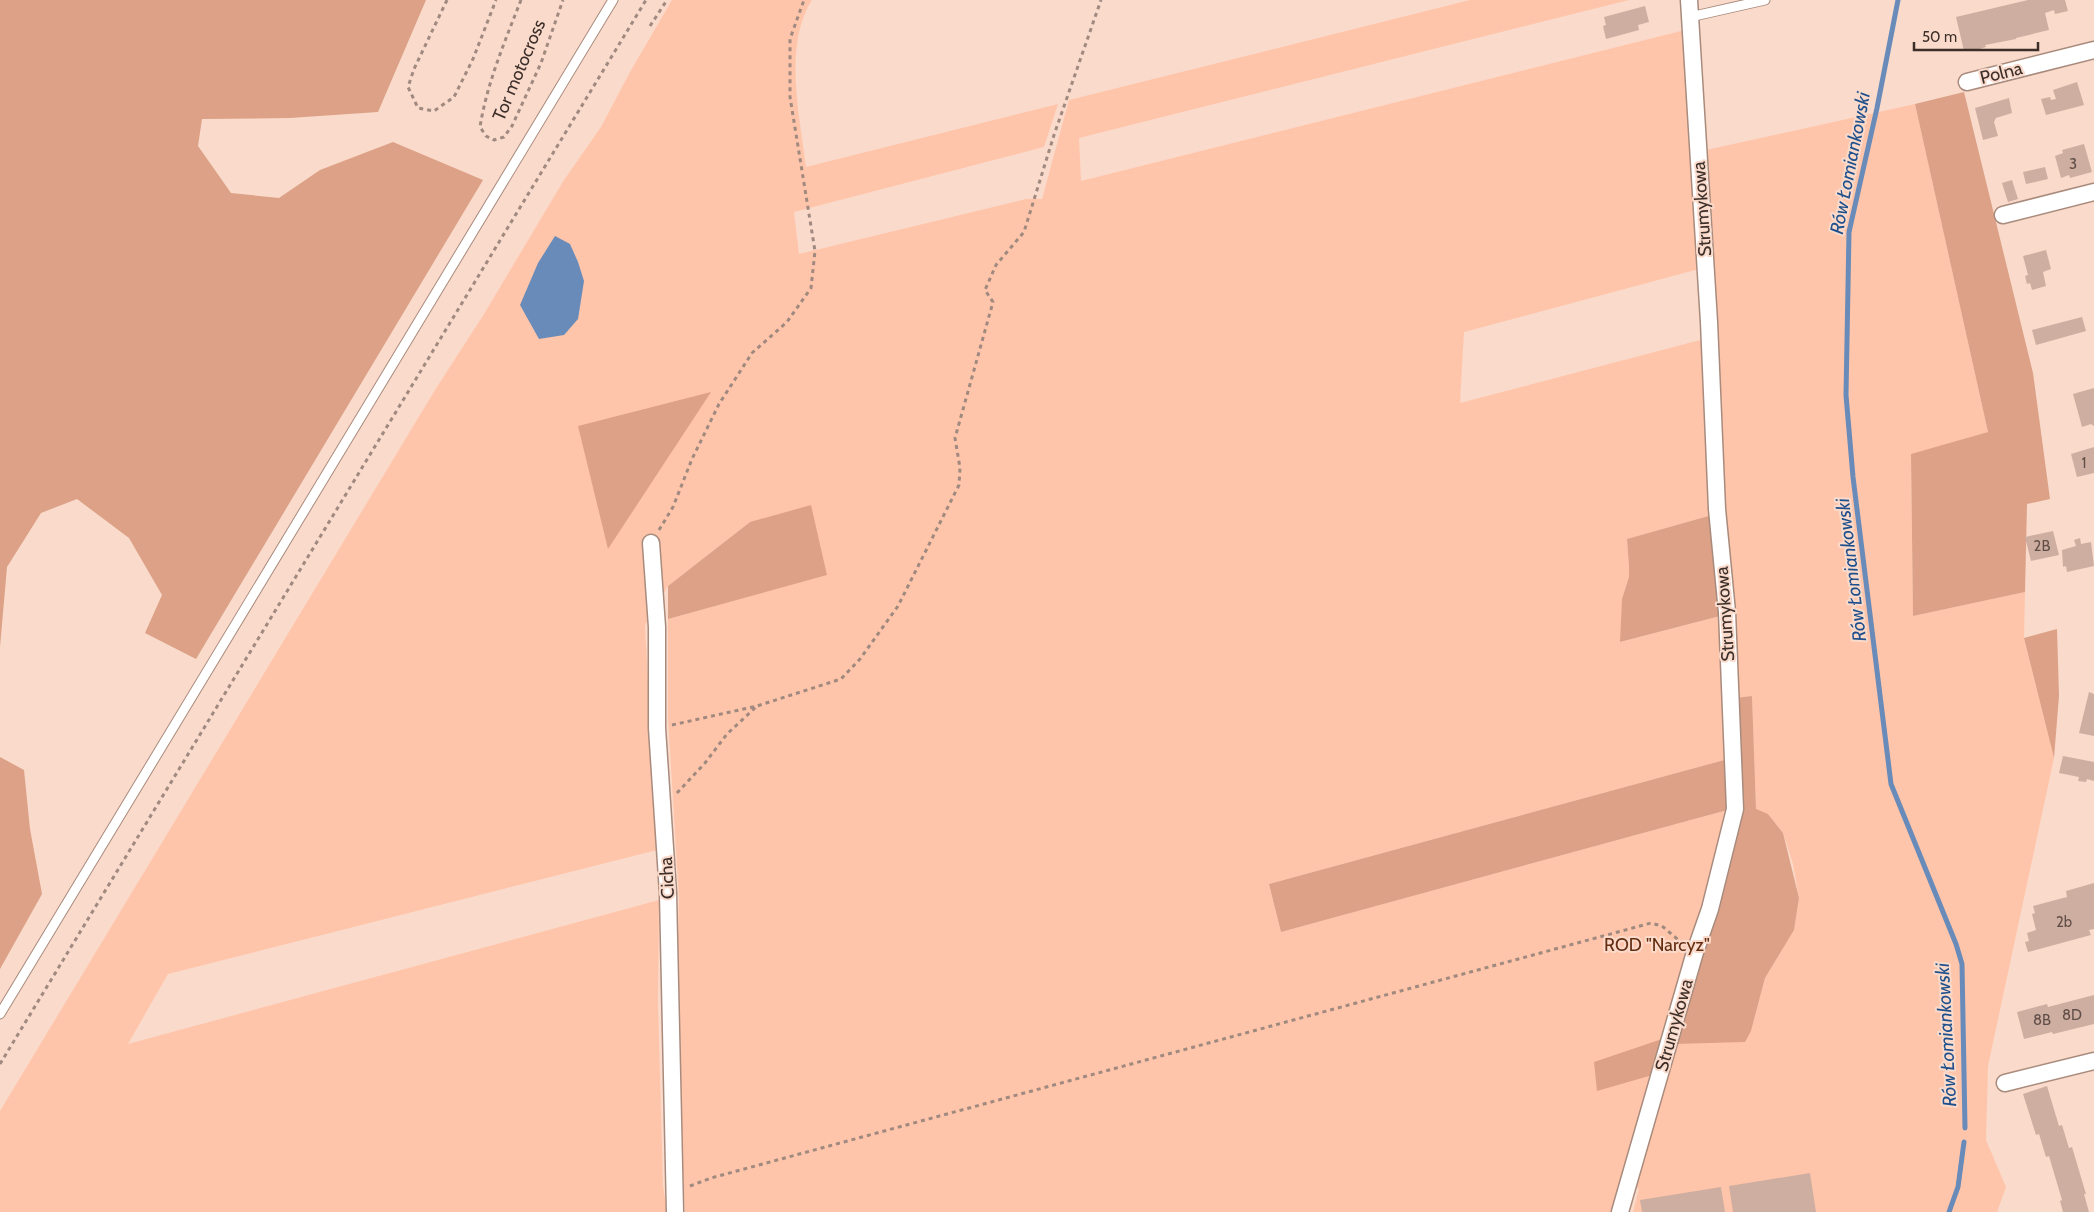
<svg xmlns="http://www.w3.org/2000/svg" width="2094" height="1212" font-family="Cabin,sans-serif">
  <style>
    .green { fill: #ffc5aa }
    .forest { fill: #dca186 }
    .water { fill: #688bb9 }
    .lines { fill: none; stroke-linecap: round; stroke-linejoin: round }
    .stream { stroke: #688bb9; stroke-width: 5 }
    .building { fill: #ceaea0 }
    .lane-casing { stroke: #a98b7d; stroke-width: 11 }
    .street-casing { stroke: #a98b7d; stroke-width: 19 }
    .path { stroke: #a0897f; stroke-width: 3; stroke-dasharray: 4 4; stroke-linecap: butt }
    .lane { stroke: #fff; stroke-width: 9 }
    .street { stroke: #fff; stroke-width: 16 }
    .labels { text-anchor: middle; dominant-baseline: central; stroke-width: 4; stroke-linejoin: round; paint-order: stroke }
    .number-label { font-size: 15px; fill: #604f48 }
    .street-label { font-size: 18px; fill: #3c2f2a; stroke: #fadacb }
    .park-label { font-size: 18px; fill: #642e11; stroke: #fadacb }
    .water-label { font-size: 19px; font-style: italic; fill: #20508b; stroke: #fadacb }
  </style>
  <rect width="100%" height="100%" fill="#fadacb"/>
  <!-- green -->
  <g class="green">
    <path d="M672 0H812C783 45 800 117 806 167L1058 104 1044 147 794 212 799 254 1026 199H1042L1069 100 1470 0H1629L1079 138 1081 181 1685 30 1699 269 1464 332 1460 403 1704 339 1712 515 1627 539 1629 567V577L1622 599 1621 642 1720 616 1728 759 1269 884 1281 932 1731 809 1616 1212H685L676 1031 679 898 668 718V619L826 575 750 522 668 586 645 625 657 850 168 974 128 1044 659 900 658 1004 663 1186 667 1212H0V1111L435 390 484 314 564 180 601 127 630 72Z"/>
    <polygon points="1915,104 1988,432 1911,455 1913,616 2025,592 2024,638 2054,758 1988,1066 1986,1140 2006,1187 1997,1212 1633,1212 1639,1188 1631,1189 1674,1044 1751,1031 1765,978 1794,930 1799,898 1793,864 1783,833 1768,814 1756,810 1752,696 1735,698 1706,150"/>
  </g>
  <!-- forest -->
  <g class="forest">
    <polygon points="0,0 426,0 378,112 290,118 202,119 198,146 231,193 279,198 320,170 393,142 483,180 196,659 145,633 162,595 129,538 77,499 41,513 7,567 0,647"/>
    <polygon points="1964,92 2033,373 2050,499 2027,504 2025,592 1913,616 1911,454 1988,432 1915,104"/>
    <polygon points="711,392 608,549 578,426"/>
    <polygon points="811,505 827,575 668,619 668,586 750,522"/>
    <polygon points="1712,515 1720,616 1620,642 1622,599 1629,577 1629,567 1627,539"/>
    <polygon points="2057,629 2059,696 2054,758 2024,638"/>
    <polygon points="1752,696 1756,809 1768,814 1783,833 1799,898 1794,930 1765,978 1751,1031 1745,1042 1674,1044 1741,810 1735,698"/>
    <polygon points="0,757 24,770 30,829 42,894 0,969"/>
    <polygon points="1728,759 1731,809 1281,932 1269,884"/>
    <polygon points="1665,1038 1656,1074 1597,1091 1594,1062"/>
  </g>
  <!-- water -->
  <polygon class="water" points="555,236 570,244 578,262 584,281 578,319 564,335 539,339 520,305 538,263"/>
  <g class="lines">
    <!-- stream -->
    <g class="stream">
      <polyline points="1898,0 1877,108 1849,232 1846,395 1853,477 1891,784 1956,944 1962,964 1965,1128"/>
      <polyline points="1949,1212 1958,1187 1964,1142"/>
    </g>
  </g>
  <!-- building -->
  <g class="building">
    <polygon points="2028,0 2065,0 2068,11 2055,14 2054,10 2045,13 2049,30 2016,38 2016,39 1985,45 1986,47 1976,50 1964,51 1956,17"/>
    <polygon points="1645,6 1649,22 1638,25 1639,30 1606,39 1603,26 1606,25 1604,17"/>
    <polygon points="2077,82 2084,105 2046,115 2041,99 2050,97 2051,100 2056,99 2053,90"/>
    <polygon points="2009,98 2012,113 1996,118 1994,122 1998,136 1983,140 1975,108"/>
    <polygon points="2084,144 2092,172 2070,178 2069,175 2061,178 2055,156 2063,153 2062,150"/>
    <polygon points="2045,167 2048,179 2026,184 2023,172"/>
    <polygon points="2012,180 2018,199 2008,202 2002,183"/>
    <polygon points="2046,250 2051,269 2043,272 2046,286 2032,290 2030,283 2027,284 2025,276 2028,275 2023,256"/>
    <polygon points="2082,317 2086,331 2036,345 2032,330"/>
    <polygon points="2094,388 2094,426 2091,424 2082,427 2073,394"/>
    <polygon points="2094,447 2094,473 2077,477 2071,454"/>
    <polygon points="2053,531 2059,555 2031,561 2025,537"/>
    <polygon points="2080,538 2081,544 2091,542 2094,566 2067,572 2066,566 2063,567 2062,550 2076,546 2074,540"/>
    <polygon points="2089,692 2094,694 2094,736 2079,733"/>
    <polygon points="2063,756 2094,762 2094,781 2087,779 2086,782 2078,781 2079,777 2059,773"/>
    <polygon points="2094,883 2094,929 2089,930 2091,935 2028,952 2025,942 2029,941 2027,933 2036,930 2032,914 2035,913 2033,906 2067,897 2066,891"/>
    <polygon points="2094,995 2094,1024 2053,1034 2052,1032 2024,1039 2017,1012 2047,1004 2048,1007"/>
    <polygon points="2047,1086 2059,1126 2062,1125 2069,1148 2072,1147 2086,1194 2084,1194 2089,1212 2063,1212 2060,1201 2062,1200 2049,1156 2046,1157 2039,1134 2036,1135 2023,1094"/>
    <polygon points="1810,1173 1816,1212 1733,1212 1729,1186"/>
    <polygon points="1721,1187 1725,1212 1642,1212 1640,1200"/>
  </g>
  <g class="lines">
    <!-- lane casing -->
    <g class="lane-casing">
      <g id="lane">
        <polyline points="1690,17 1765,0"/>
        <polyline points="0,1014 613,0"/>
      </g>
    </g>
    <!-- street casing -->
    <g class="street-casing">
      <g id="street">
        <polyline points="1967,82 2094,50"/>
        <polyline points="2003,215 2094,192"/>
        <polyline points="651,543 657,627 657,728 668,893 675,1212"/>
        <polyline points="2005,1083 2094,1061"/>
        <polyline points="1620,1212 1695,952 1710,909 1735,809 1727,612 1717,509 1709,322 1689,0"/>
      </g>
    </g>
    <!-- path -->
    <g class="path">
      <polyline points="447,0 414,69 408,87 418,108 434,111 454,97 473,59 496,0"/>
      <path d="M521 0C505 41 487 83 480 127L486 136 494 140 504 137 512 126 541 63 563 0"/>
      <polyline points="650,26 667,0"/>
      <polyline points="659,530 673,507 692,459 719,404 752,353 787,322 811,288 815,251 790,97 790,39 804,0"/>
      <polyline points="672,725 757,706 841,679 860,659 898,606 959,485 960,468 955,438 993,302 985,290 996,265 1024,232 1054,135 1101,0"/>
      <polyline points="677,793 705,763 727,734 757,706"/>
      <polyline points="0,1064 646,0"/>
      <polyline points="690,1186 711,1178 1651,923 1662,926 1682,943"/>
    </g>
    <!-- lane -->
    <use href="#lane" class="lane"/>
    <!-- street -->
    <use href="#street" class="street"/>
  </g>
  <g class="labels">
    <!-- number labels -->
    <g class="number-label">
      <text x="2073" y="164">3</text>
      <text x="2084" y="463">1</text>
      <text x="2042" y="546">2B</text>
      <text x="2064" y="922">2b</text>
      <text x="2072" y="1015">8D</text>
      <text x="2042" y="1020">8B</text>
    </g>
    <!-- street labels -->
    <g class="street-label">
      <text transform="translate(519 70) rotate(-67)">Tor motocross</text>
      <text transform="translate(2001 73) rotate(-14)">Polna</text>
      <text transform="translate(1702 209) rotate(-94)">Strumykowa</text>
      <text transform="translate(1725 614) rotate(-94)">Strumykowa</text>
      <text transform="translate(667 878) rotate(-93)">Cicha</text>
      <text transform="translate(1674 1025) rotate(-74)">Strumykowa</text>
    </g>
    <!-- park labels -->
    <g class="park-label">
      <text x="1657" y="945">ROD "Narcyz"</text>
    </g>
    <!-- water labels -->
    <g class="water-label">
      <text transform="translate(1850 163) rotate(-79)">Rów Łomiankowski</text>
      <text transform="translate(1851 570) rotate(-97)">Rów Łomiankowski</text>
      <text transform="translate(1946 1035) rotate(-93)">Rów Łomiankowski</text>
    </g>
  </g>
  <!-- scale -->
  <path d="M1914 42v8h124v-8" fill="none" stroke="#3c2f2a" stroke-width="2.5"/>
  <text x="1922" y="42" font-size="15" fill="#3c2f2a" stroke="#fadacb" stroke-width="4" paint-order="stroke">50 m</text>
</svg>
